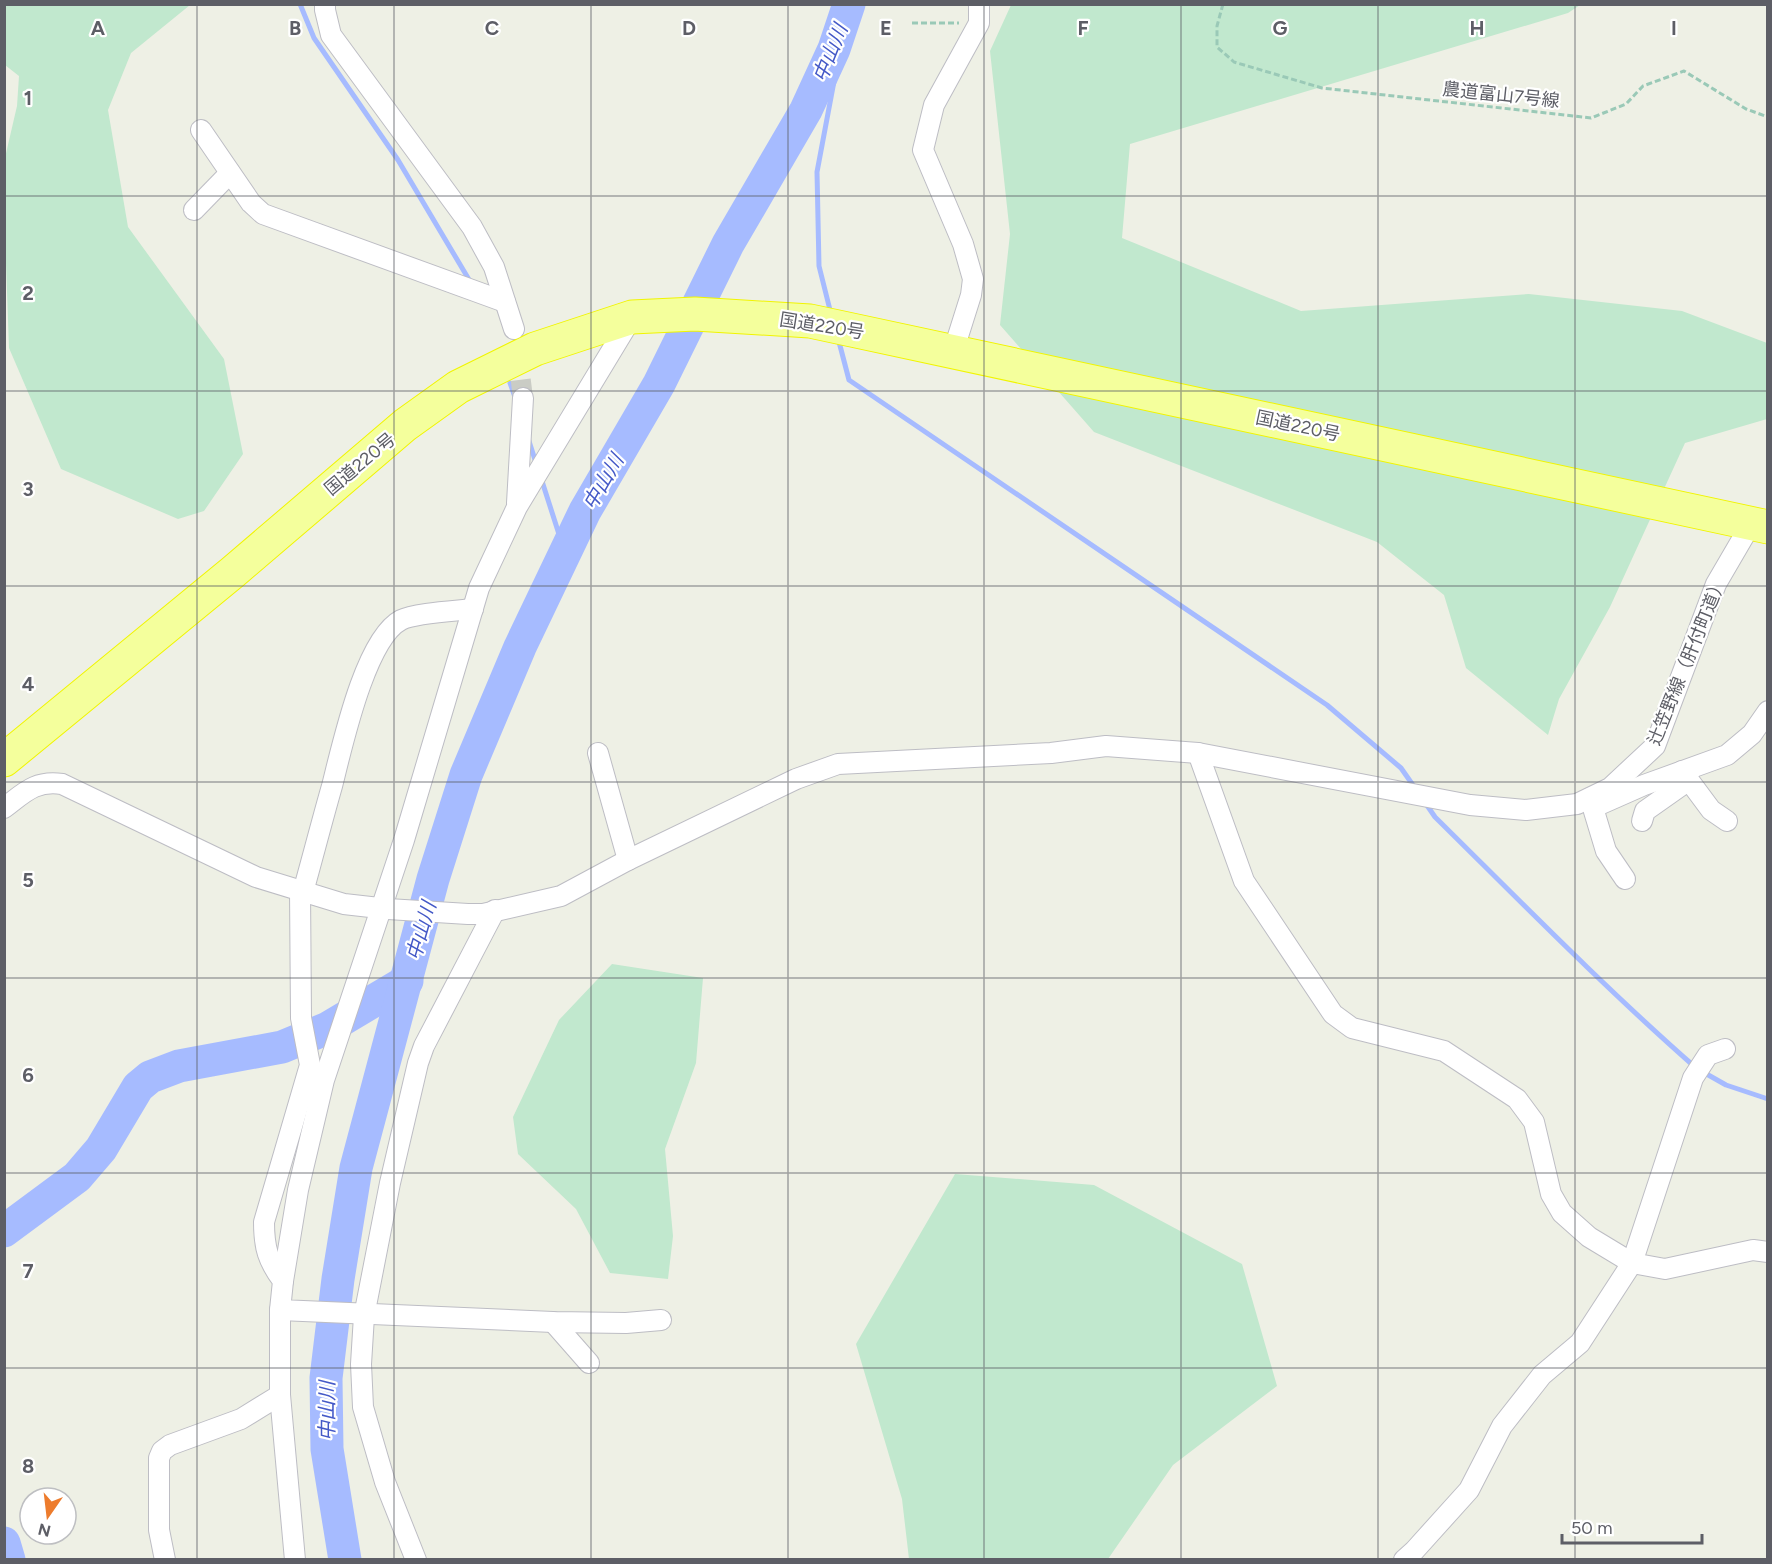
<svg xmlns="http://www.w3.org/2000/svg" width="1772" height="1564" font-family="Figtree,'Noto Sans JP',sans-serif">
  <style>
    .green { fill: #c1e8ce }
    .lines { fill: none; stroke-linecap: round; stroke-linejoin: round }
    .stream { stroke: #a6bbff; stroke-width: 5 }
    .river { stroke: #a6bbff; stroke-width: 33 }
    .minor-tunnel { stroke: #caccc5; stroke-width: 20; stroke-dasharray: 20 10; stroke-linecap: butt }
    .minor-casing { stroke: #bdbdc4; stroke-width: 22 }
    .trunk-casing { stroke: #f1f500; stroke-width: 35 }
    .path { stroke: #9ac9b7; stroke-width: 3; stroke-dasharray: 6 3; stroke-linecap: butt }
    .minor { stroke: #fff; stroke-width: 20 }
    .trunk { stroke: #f4ff9c; stroke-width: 33 }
    .grid { fill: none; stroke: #5d5e66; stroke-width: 1.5; stroke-opacity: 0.55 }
    .labels { text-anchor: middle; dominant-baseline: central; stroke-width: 4.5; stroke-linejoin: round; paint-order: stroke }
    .street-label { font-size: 18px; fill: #5d5e66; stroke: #fff }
    .water-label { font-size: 20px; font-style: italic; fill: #4459c7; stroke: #fff }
    .grid-label { font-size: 20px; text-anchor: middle; font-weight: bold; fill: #5d5e66; stroke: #fff; stroke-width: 4.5; stroke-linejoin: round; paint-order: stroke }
  </style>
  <rect width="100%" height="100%" fill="#eef0e5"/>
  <!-- green -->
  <g class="green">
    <polygon points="4,5 190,5 131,53 108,110 128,227 224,359 243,454 204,511 178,519 61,469 9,348 5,235 4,162 17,106 19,76 5,65"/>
    <polygon points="1011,5 1580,5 1568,13 1130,144 1122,238 1301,311 1529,294 1682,311 1767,343 1767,419 1685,443 1610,607 1559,699 1548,735 1466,668 1444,595 1377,542 1094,432 1000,325 1010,234 990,51"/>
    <polygon points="612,964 703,978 696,1063 665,1149 673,1236 668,1279 610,1273 576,1209 518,1154 513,1117 559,1020"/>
    <polygon points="955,1174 1094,1185 1242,1264 1277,1386 1173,1465 1108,1559 909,1559 902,1499 856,1344"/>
  </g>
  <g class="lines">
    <!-- stream -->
    <g class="stream">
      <polyline points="300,4 314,38 398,160 471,283"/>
      <polyline points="831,314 819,266 817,172 835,76 834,49"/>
      <polyline points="838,338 849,380 1327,705 1401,768 1415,788"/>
      <polyline points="510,383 516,400"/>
      <polyline points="528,438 536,463"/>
      <polyline points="541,478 565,553"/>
      <path d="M1424 801 1435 817C1521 902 1605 988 1695 1067"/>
      <polyline points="1703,1072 1726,1085 1768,1099"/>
    </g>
    <!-- river -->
    <g class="river">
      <polyline points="4,1231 77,1177 101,1149 138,1087 150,1077 179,1066 282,1047 328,1028 407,981"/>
      <polyline points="4,1543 9,1560"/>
      <polyline points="345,1560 327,1449 326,1378 338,1279 356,1168 433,879 466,775 520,647 585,511 659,384 728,244 806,110 834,49 849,4"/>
    </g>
    <!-- minor-tunnel -->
    <polyline class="minor-tunnel" points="517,350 523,398"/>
    <!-- minor casing -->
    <g class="minor-casing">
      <g id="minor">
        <polyline points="325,4 325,10 331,35 472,227 494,267 514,329"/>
        <polyline points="201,130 251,203 263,214 505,302"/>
        <polyline points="194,210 230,173"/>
        <polyline points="953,352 971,295 973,279 963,244 923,150 934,105 979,23 979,4"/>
        <polyline points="517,503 523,398"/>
        <polyline points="598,753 628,860"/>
        <polyline points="1198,753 1244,881 1333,1014 1352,1028 1444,1051 1517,1099 1534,1122 1551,1194 1562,1213 1589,1237 1632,1263 1665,1269 1753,1250 1768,1252"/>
        <polyline points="1682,771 1711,810 1727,821"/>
        <polyline points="1590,798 1606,851 1625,879"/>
        <polyline points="1601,804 1644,785 1727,755 1752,734 1768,711"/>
        <path d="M4 808C24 793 35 780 62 784L256 877 344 904 388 909 468 914H483L561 896 628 860 796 779 838 764 1051 753 1106 746 1198 753 1470 805 1526 810 1577 804 1610 788 1655 746 1716 584 1751 524"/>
        <polyline points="1642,821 1645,811 1689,780"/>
        <path d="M300 890 301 1018 310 1065 264 1222C264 1248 268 1261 283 1281L280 1310 553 1322 626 1323 661 1320"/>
        <path d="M303 892C313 856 322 821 332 786 342 747 365 639 401 620 415 613 456 611 473 609"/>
        <polyline points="283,1281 298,1190 324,1080 404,840 479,588 517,507 632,317"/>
        <polyline points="280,1310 280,1395 295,1560"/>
        <polyline points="553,1322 589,1363"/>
        <polyline points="165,1560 159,1530 159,1458 162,1451 170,1445 241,1419 280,1395"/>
        <polyline points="416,1560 385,1482 363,1407 361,1364 364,1316 390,1183 418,1063 424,1046 495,910"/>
        <polyline points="1404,1560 1414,1551 1469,1490 1502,1426 1542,1375 1580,1343 1632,1263 1693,1078 1708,1055 1725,1049"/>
      </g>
    </g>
    <!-- trunk casing -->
    <g class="trunk-casing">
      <polyline id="trunk" points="4,760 233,572 405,425 458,387 535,349 632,317 695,314 810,321 1768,527"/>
    </g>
    <!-- path -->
    <g class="path">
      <polyline points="1223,4 1217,26 1217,47 1234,62 1322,88 1591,118 1626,104 1643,86 1684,71 1746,109 1768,117"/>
      <polyline points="912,23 959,23"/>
    </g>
    <!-- minor -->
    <use href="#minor" class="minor"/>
    <!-- trunk -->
    <use href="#trunk" class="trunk"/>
  </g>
  <!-- grid -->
  <path class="grid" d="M197 4V1560M394 4V1560M591 4V1560M788 4V1560M984 4V1560M1181 4V1560M1378 4V1560M1575 4V1560M4 196H1768M4 391H1768M4 586H1768M4 782H1768M4 978H1768M4 1173H1768M4 1368H1768"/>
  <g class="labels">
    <!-- street labels -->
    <g class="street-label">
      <text transform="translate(1501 95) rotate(6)">農道富山7号線</text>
      <text transform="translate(822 326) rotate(9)">国道220号</text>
      <text transform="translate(1298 426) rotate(12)">国道220号</text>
      <text transform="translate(360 464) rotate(-40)">国道220号</text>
      <text transform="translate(1687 661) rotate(-68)">辻笠野線（肝付町道）</text>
    </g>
    <!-- water labels -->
    <g class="water-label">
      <text transform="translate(830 53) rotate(-68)">中山川</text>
      <text transform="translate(603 482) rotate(-60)">中山川</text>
      <text transform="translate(421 931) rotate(-74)">中山川</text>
      <text transform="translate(327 1411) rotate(-90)">中山川</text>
    </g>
  </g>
  <g class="grid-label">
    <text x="98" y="35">A</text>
    <text x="295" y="35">B</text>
    <text x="492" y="35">C</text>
    <text x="689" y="35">D</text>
    <text x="886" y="35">E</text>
    <text x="1083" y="35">F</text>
    <text x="1280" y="35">G</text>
    <text x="1477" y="35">H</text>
    <text x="1674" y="35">I</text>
    <text x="28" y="105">1</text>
    <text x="28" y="300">2</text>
    <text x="28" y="496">3</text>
    <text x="28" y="691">4</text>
    <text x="28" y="887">5</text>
    <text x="28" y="1082">6</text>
    <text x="28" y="1278">7</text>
    <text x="28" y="1473">8</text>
  </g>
  <!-- border -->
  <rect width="1772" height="1564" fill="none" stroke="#5d5e66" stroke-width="12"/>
  <!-- north arrow -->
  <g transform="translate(48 1516) rotate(194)"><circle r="28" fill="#ffffff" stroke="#bebfc2" stroke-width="1.5"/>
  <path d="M0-4.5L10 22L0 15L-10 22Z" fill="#ed7c2d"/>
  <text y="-9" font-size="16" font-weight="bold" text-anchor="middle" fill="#5d5e66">N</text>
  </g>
  <!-- scale -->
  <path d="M1562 1534v9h140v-9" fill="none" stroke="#5d5e66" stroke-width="3"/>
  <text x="1571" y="1534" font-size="18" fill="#5d5e66" stroke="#ffffff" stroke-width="4.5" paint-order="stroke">50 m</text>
</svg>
